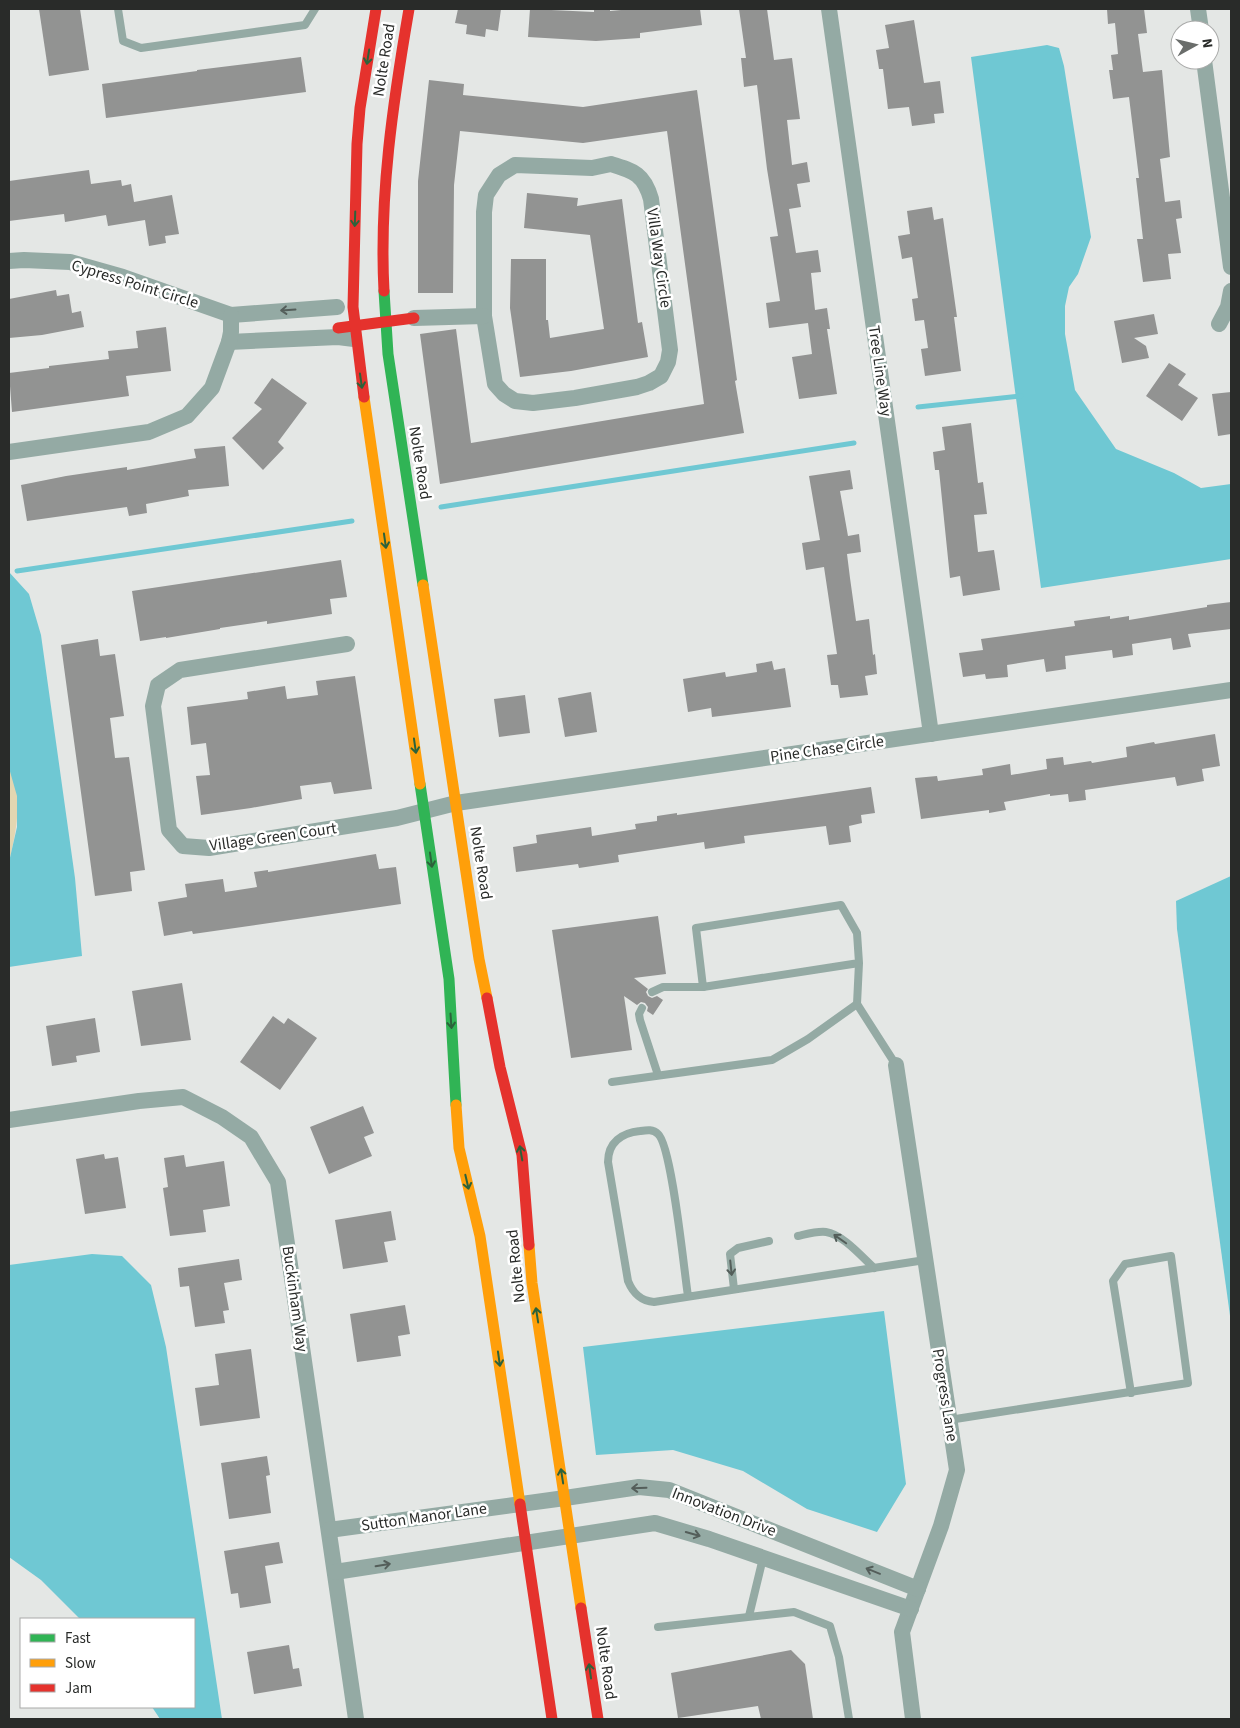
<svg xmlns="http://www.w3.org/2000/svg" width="1240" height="1728" font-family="'Source Sans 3',sans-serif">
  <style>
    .green { fill: #e3d6b1 }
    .water { fill: #6fc8d3 }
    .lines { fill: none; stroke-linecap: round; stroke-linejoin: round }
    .stream { stroke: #6fc8d3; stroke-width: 5 }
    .building { fill: #929392 }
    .lane { stroke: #94aaa4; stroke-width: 8 }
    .street { stroke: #94aaa4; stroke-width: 16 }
    .fast { stroke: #30b455; stroke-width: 11 }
    .slow { stroke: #ff9f0a; stroke-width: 11 }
    .jam { stroke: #e5322d; stroke-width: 11 }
    .oneway { stroke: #2c623b }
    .oneway2 { stroke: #545e5a }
    .labels { text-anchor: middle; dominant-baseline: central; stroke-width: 5; stroke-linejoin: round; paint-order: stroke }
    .street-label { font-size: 16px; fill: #292b29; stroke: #fff }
  </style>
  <rect width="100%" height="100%" fill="#e4e7e5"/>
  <!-- green -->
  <path class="green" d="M9 768C24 797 16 832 9 862Z"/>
  <!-- water -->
  <g class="water">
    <polygon points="1047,45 1059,48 1064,66 1091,237 1078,274 1069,287 1065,306 1065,334 1075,390 1116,449 1174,473 1201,488 1231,484 1231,559 1041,588 971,57"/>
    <polygon points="9,572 29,594 41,635 75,878 82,956 9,967 9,862 17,827 17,796 9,768"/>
    <polygon points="1231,876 1231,1323 1177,929 1176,901"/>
    <polygon points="92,1254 122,1256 151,1285 166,1347 222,1719 160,1719 152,1707 194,1707 194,1619 80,1619 41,1580 9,1557 9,1265"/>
    <polygon points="884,1311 906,1484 877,1532 807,1509 743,1471 673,1450 596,1455 583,1347"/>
  </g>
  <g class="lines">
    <!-- stream -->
    <g class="stream">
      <polyline points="918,407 1021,396"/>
      <polyline points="441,507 854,443"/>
      <polyline points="17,571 352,521"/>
    </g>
  </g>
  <!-- building -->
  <g class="building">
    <polygon points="39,9 80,9 89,70 49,76"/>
    <polygon points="458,9 501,9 498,31 486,29 485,37 466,34 467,25 455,23"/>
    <polygon points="530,9 594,12 594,9 610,9 610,11 632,9 700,9 702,25 640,33 640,38 596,41 528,37"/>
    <polygon points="739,9 767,9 774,60 792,58 800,119 787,120 792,165 807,162 810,182 797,184 801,207 789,209 796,253 818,250 821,272 811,273 815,310 827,308 830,329 827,329 837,394 799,399 792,357 812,354 808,323 769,328 766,303 780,301 770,237 778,236 767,169 757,85 744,87 741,58 746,58"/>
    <polygon points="1107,9 1144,9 1147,33 1138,34 1143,72 1162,70 1170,157 1160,159 1165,202 1180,200 1182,218 1176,219 1181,253 1168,254 1171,279 1143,282 1137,239 1143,239 1136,178 1139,178 1129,97 1113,99 1109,70 1113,70 1111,55 1118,54 1115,23 1108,24"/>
    <polygon points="914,20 924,83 940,81 944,113 934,114 935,123 912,126 909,107 888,109 883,69 879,69 876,50 889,48 885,25"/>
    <polygon points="301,57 306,92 106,118 102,84 197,71 197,70"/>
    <polygon points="429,80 464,84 463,95 583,107 697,90 737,380 735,381 744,433 440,484 420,334 456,329 471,443 704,404 667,131 583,143 460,131 454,185 453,293 418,293 418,181"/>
    <polygon points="89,170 91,184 121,180 122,186 131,184 134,202 172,195 179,234 165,236 166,243 149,246 145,220 108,226 106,215 65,222 64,214 9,221 9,181"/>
    <polygon points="527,193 578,198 577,206 622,199 638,323 642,322 648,357 571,371 520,377 510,308 511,259 546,259 546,320 548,320 550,338 604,329 590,235 524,228"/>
    <polygon points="932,207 934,220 943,218 957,317 954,317 961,371 925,376 921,349 928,348 924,320 915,321 912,299 918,298 912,257 902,259 898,236 910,234 907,211"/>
    <polygon points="56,290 57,296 69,294 72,313 81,311 84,327 42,335 9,338 9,299"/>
    <polygon points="1154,314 1158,334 1134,338 1146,346 1149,358 1122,363 1114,321"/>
    <polygon points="166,327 171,371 126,376 129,396 12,412 9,373 49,368 49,366 109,359 108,351 138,348 136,331"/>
    <polygon points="1169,363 1186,374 1178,385 1198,398 1182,421 1146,396"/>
    <polygon points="272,378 307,403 278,442 284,448 263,470 232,438 262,409 254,403"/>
    <polygon points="1231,392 1231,434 1218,436 1212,394"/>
    <polygon points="971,423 978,483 983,482 987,514 974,515 978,552 994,550 1000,590 963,596 960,576 950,578 939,470 935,470 933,452 945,450 942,427"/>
    <polygon points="225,446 229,486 188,490 189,496 146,504 147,513 129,516 127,507 27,521 21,485 66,476 127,467 127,470 196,458 194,449"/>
    <polygon points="850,470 853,489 840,491 848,536 859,534 861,552 847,554 850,578 856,621 869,619 873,655 875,654 877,674 865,676 868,695 840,698 838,685 831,685 827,655 837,654 824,567 806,570 802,543 820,540 809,476"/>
    <polygon points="341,560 347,597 330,599 332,614 267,624 267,621 220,628 220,629 166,638 166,637 140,641 132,591"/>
    <polygon points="1231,602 1231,629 1188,634 1191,647 1173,650 1171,638 1132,644 1133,655 1113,658 1112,650 1065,656 1066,669 1046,672 1044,659 1007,665 1008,677 986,679 985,674 963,677 959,653 983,650 981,639 1075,626 1074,621 1110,616 1110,619 1129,616 1129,620 1207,607 1207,605"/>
    <polygon points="98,639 100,656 115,654 124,716 110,718 115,758 129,757 145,870 130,872 132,891 95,896 61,645"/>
    <polygon points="772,661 774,670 785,668 791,707 712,717 711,708 688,712 683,679 725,672 726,677 757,672 756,664"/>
    <polygon points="355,676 372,789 334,794 331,782 300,786 302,799 251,808 201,815 196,776 210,775 206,743 191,745 187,707 248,699 247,692 285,686 287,699 318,695 316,681"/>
    <polygon points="591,692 597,732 565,737 558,698"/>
    <polygon points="525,695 530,733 499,737 494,699"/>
    <polygon points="1215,734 1220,766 1202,769 1204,781 1177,786 1175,777 1085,790 1086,800 1069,802 1068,794 1050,796 1050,794 1004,802 1006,810 989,813 989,810 921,819 915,778 937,776 938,781 983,775 982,769 1010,764 1011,775 1047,769 1046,759 1063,757 1064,765 1091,761 1092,763 1127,757 1126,747 1154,742 1155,744"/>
    <polygon points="871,787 875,813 861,815 862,823 849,826 851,842 829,845 826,826 744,836 745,843 705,849 704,842 618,855 619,862 579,868 578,864 516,872 513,847 537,843 536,835 591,827 592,836 636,829 635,824 657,821 657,816 677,813 677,815"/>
    <polygon points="376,854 379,869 396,867 401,904 193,934 192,931 164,936 158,902 187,897 185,884 223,879 225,892 257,887 254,872 268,870 268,872"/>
    <polygon points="658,916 666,974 634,978 648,989 646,992 648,996 652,998 657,996 663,1000 653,1015 647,1011 648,1007 645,1003 641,1002 637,1005 624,996 632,1050 571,1058 552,930"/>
    <polygon points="182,983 191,1040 141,1046 132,991"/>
    <polygon points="273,1016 284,1024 288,1018 317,1038 280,1090 240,1062"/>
    <polygon points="95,1018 100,1052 76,1056 77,1062 52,1066 46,1026"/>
    <polygon points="363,1106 374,1133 364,1137 372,1156 329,1174 310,1127"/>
    <polygon points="104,1154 105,1159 118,1157 126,1208 85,1214 76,1159"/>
    <polygon points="184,1155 186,1167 224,1161 230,1206 203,1210 206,1232 170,1236 163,1188 168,1187 164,1158"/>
    <polygon points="391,1211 396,1240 384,1242 388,1262 343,1269 335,1220"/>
    <polygon points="239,1259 242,1280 224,1283 229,1310 223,1311 225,1323 195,1327 189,1286 180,1287 178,1268"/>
    <polygon points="405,1305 410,1334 398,1336 401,1356 357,1362 350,1314"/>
    <polygon points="251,1349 260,1418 200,1426 195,1388 219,1385 215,1354"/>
    <polygon points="267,1456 270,1475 266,1476 271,1513 229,1519 221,1463"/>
    <polygon points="279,1542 283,1563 265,1566 271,1603 240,1608 238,1593 231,1594 224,1551"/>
    <polygon points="289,1645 293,1669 299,1668 302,1686 254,1694 247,1652"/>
    <polygon points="791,1650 805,1664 813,1719 761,1719 758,1706 678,1718 671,1673"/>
  </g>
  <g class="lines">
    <!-- lane -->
    <g class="lane">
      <polyline points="118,9 123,41 141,48 305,25 315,9"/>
      <polyline points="859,963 703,987 696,928 841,905 857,933 859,963 857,1004 896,1065"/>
      <polyline points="652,992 663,987 703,987"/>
      <polyline points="642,1008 639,1014 640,1020 658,1075"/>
      <polyline points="612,1082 772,1060 808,1039 857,1004"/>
      <path d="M798 1236C807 1234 817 1231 826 1232 842 1234 862 1257 874 1268"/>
      <polyline points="734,1289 730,1254 738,1248 769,1241"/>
      <path d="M688 1296C684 1271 672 1146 658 1134 653 1129 647 1130 640 1131 622 1133 608 1142 608 1162L628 1281C633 1293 640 1301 654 1302L925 1260"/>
      <polyline points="949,1420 1188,1383 1171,1256 1125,1264 1113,1281 1131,1393"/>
      <polyline points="749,1616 763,1558"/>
      <polyline points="658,1627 794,1612 830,1626 839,1657 849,1719"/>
    </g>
    <!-- street -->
    <g class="street">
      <polyline points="829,9 931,734"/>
      <polyline points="1198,9 1201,30"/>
      <polyline points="1204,60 1231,267"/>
      <path d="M611 164C634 171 644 174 651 199L670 350 668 362 661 376 649 383 637 387 575 398 533 403 515 401 504 394 495 384 484 316V212L486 195 499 175 515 165 592 168Z"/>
      <polyline points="9,261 24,260 70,262 123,277 231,315 337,307"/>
      <polyline points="414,318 484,316"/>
      <polyline points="1219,324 1228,307 1231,291"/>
      <polyline points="229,342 338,337 354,339"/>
      <polyline points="9,452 149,432 187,416 212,388 229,342 231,332 231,315"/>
      <polyline points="347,644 180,670 158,685 153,706 169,830 183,846 209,848 397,818 456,803 1231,690"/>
      <polyline points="896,1065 957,1470 941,1526 902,1632 913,1719"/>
      <polyline points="9,1120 139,1101 183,1097 222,1117 251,1137 278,1182 356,1719"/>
      <polyline points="329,1530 565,1498 639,1487 669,1490 918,1589"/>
      <polyline points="335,1572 655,1523 709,1539 911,1609"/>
    </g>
    <!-- fast -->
    <g class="fast">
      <polyline points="384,291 388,354 423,585"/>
      <polyline points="420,784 449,979 456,1105"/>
    </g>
    <!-- slow -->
    <g class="slow">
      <polyline points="364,397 420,784"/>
      <polyline points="423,585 479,959 487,998"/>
      <polyline points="456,1105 459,1148 480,1236 520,1504"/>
      <polyline points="529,1245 532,1283 581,1608"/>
    </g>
    <!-- jam -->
    <g class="jam">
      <path d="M384 291C379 196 393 102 409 9"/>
      <polyline points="338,328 414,318"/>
      <polyline points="364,397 353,307 357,144 360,108 376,9"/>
      <polyline points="487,998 500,1067 522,1155 529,1245"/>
      <polyline points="520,1504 552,1719"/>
      <polyline points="581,1608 598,1719"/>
    </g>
  </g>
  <!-- one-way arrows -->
  <defs><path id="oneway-shaft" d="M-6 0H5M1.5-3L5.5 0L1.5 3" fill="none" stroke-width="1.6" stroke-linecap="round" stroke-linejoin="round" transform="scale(1.25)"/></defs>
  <g class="oneway">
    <use href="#oneway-shaft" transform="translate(368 57) rotate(99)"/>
    <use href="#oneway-shaft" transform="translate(355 219) rotate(92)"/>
    <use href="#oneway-shaft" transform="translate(361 381) rotate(82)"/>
    <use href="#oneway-shaft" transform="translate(385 541) rotate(82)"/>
    <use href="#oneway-shaft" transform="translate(415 746) rotate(82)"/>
    <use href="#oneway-shaft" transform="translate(431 860) rotate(82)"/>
    <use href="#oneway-shaft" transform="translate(451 1021) rotate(86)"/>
    <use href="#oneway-shaft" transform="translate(521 1153) rotate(-100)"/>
    <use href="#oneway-shaft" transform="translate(467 1182) rotate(77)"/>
    <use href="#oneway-shaft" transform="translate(537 1315) rotate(-99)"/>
    <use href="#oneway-shaft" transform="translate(499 1359) rotate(82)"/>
    <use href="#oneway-shaft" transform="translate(562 1476) rotate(-99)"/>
    <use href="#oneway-shaft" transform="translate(590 1671) rotate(-98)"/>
  </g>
  <g class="oneway2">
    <use href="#oneway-shaft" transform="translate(288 310) rotate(176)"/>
    <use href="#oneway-shaft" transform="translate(840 1239) rotate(-145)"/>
    <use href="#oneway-shaft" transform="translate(731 1268) rotate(84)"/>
    <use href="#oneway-shaft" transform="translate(639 1488) rotate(178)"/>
    <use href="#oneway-shaft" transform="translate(693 1534) rotate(16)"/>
    <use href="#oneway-shaft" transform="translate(383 1565) rotate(-9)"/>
    <use href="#oneway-shaft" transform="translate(873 1571) rotate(-158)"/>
  </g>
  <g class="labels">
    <!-- street labels -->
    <g class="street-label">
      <text transform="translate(384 60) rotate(-81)">Nolte Road</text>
      <text transform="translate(659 258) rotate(82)">Villa Way Circle</text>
      <text transform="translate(135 284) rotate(17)">Cypress Point Circle</text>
      <text transform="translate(880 371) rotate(82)">Tree Line Way</text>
      <text transform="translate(420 463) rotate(81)">Nolte Road</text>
      <text transform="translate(827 749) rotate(-8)">Pine Chase Circle</text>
      <text transform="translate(273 837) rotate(-8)">Village Green Court</text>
      <text transform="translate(481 863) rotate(81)">Nolte Road</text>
      <text transform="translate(516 1266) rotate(-96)">Nolte Road</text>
      <text transform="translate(295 1299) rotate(82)">Buckinham Way</text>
      <text transform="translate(945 1395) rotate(81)">Progress Lane</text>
      <text transform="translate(724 1512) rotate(21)">Innovation Drive</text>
      <text transform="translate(424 1517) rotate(-8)">Sutton Manor Lane</text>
      <text transform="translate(606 1663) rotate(82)">Nolte Road</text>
    </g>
  </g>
  <!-- border -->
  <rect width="1240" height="1728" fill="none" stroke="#292b29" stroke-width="20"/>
  <!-- legend -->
  <rect x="20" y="1618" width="175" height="90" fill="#ffffff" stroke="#a9aaa9"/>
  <rect x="30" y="1634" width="25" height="8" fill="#30b455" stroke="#a9aaa9"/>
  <text x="65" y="1643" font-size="15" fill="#292b29">Fast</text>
  <rect x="30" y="1659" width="25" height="8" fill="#ff9f0a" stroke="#a9aaa9"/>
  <text x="65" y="1668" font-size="15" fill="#292b29">Slow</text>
  <rect x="30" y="1684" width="25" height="8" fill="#e5322d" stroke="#a9aaa9"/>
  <text x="65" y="1693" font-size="15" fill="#292b29">Jam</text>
  <!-- north arrow -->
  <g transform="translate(1195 45) rotate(82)"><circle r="24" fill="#ffffff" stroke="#a9aaa9"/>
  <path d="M0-4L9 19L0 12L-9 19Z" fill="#6a6d6b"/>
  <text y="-8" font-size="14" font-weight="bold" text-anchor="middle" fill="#292b29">N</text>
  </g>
</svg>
